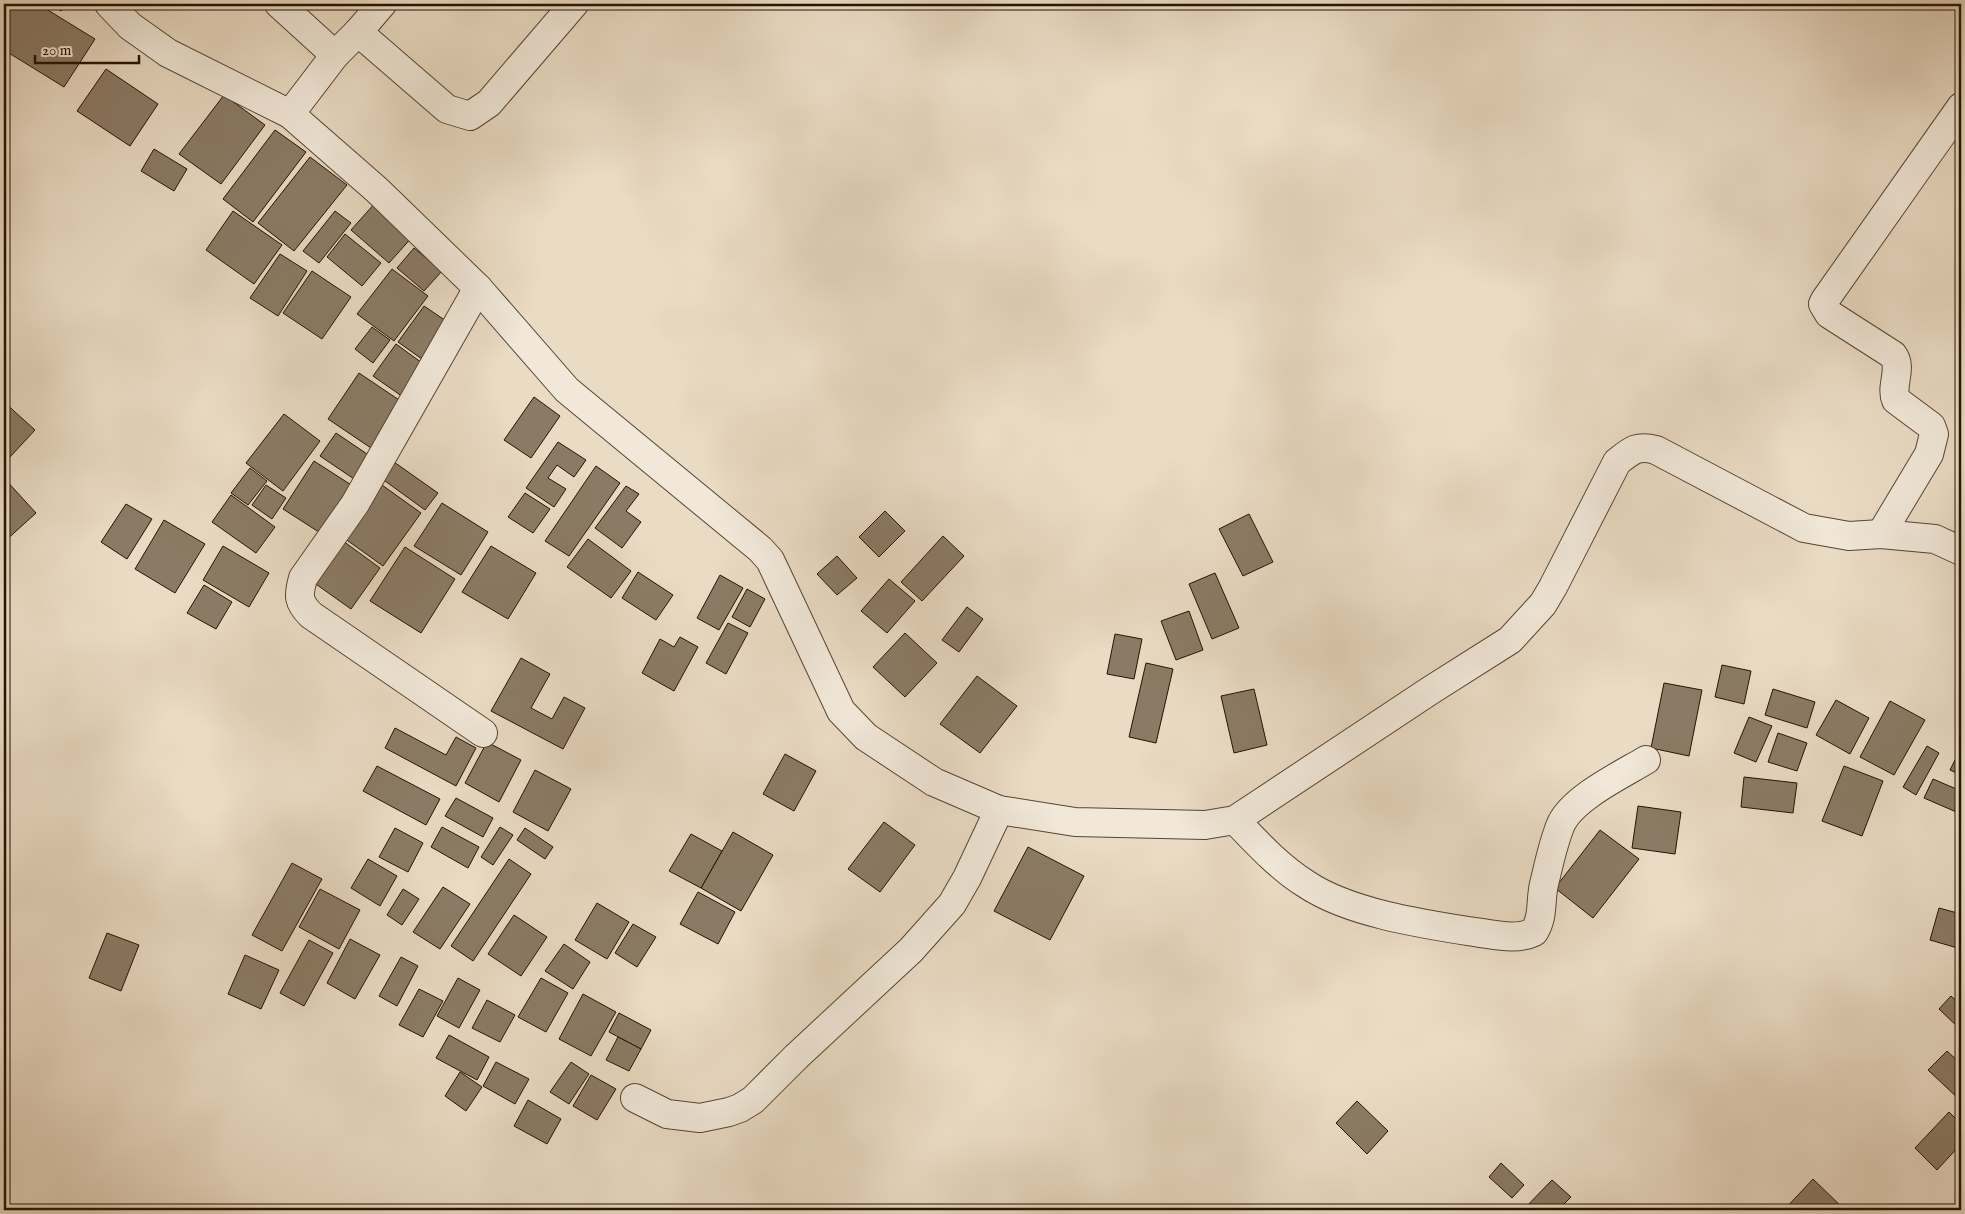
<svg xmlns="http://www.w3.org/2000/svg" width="1965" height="1214" font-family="'IM FELL English',serif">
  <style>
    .building { fill: #8b7b66; stroke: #241301 }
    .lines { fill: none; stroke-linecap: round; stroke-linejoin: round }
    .minor-casing { stroke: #564532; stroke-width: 30 }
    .minor { stroke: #f1e8d9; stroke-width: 28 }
  </style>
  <rect width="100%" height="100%" fill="#eadbc4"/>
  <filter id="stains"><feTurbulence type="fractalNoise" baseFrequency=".004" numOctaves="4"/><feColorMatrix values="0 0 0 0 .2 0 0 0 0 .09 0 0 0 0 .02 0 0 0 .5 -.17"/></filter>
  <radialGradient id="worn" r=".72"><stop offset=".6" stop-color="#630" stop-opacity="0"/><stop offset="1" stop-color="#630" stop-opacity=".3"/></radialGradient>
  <!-- building -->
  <g class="building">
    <polygon points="10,4 38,4 95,39 64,87 4,50 4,14"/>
    <polygon points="52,4 67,4 61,11"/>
    <polygon points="106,69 158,104 130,146 77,111"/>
    <polygon points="224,95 265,125 221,184 179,154"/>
    <polygon points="275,130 306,152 253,222 223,199"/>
    <polygon points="154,149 187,169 174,191 141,171"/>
    <polygon points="310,157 347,185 294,251 258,223"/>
    <polygon points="376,202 414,235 389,263 351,230"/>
    <polygon points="233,211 282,245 254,284 206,250"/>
    <polygon points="335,211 351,223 319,263 303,251"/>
    <polygon points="345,234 381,263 362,286 327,257"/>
    <polygon points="414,248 442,271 424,291 397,268"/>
    <polygon points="280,254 307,271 278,316 250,298"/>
    <polygon points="392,269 428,296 394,341 357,314"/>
    <polygon points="312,271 351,297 322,339 283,313"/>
    <polygon points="424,306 452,325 426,362 398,342"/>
    <polygon points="372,327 390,340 373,363 355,349"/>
    <polygon points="396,344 429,368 406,399 373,376"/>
    <polygon points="359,373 405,404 374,450 328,419"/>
    <polygon points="534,397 560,416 531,458 504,440"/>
    <polygon points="4,402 35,430 10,457 4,452"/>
    <polygon points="284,414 320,441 283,491 246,463"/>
    <polygon points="336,433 376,460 360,483 320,456"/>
    <polygon points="558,442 586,460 574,477 557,465 548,478 566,489 554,507 526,488"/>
    <polygon points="314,461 356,488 325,536 283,509"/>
    <polygon points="394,462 438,493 425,510 381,478"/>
    <polygon points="596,466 620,483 569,556 545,541"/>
    <polygon points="250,468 267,481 248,505 231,493"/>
    <polygon points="4,478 36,513 4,542"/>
    <polygon points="266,485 286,498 272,519 252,505"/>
    <polygon points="382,485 421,513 383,566 344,538"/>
    <polygon points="626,486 639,494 626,511 641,522 622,548 595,528"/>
    <polygon points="525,493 550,509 533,533 508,517"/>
    <polygon points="231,495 275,527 256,553 212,522"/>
    <polygon points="442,503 488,532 461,575 414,546"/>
    <polygon points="126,504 152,519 127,559 101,542"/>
    <polygon points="885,511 905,531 879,557 859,537"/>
    <polygon points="1249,514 1273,562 1243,576 1219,529"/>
    <polygon points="164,520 205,544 175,593 135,569"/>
    <polygon points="943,536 964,556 922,601 901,582"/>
    <polygon points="588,539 631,571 611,598 567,567"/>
    <polygon points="343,541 380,568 351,609 313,582"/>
    <polygon points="223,546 269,573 249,607 203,580"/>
    <polygon points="491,546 536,573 508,619 462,592"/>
    <polygon points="405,547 455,579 421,633 370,601"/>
    <polygon points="837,556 857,578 837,595 817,574"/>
    <polygon points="638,572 673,595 656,620 622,598"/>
    <polygon points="1215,573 1239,628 1212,639 1189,584"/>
    <polygon points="720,575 743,588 719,630 697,618"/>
    <polygon points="889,579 915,601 887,633 861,611"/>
    <polygon points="204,585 232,602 216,629 187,613"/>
    <polygon points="747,589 765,599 750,627 732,617"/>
    <polygon points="967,607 983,619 959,652 942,640"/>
    <polygon points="1189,611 1203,650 1176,660 1161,621"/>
    <polygon points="728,623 748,633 726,674 706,663"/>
    <polygon points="905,633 937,663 905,697 873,667"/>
    <polygon points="1115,634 1142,639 1134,679 1107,674"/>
    <polygon points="680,637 698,647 674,691 642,673 660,639 674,647"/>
    <polygon points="521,658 550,674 531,708 552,719 564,697 585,708 563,749 491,711"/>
    <polygon points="1146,663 1173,669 1156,743 1129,737"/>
    <polygon points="1722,665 1751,671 1744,704 1715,697"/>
    <polygon points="977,676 1017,706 980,753 940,724"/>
    <polygon points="1664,683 1702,690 1689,756 1651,748"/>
    <polygon points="1254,689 1267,745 1234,753 1221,696"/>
    <polygon points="1773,689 1815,702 1807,728 1765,715"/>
    <polygon points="1836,700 1869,718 1850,754 1816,735"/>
    <polygon points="1890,701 1925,720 1894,775 1860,757"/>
    <polygon points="1749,717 1772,726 1756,762 1734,753"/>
    <polygon points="395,728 446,755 456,737 476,748 456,786 385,748"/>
    <polygon points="1778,733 1807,743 1797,771 1768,762"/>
    <polygon points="487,742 521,760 499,802 465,783"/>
    <polygon points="1927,746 1939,753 1916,795 1903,787"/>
    <polygon points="1961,748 1961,775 1950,770"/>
    <polygon points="785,754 816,771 794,811 763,794"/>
    <polygon points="377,766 440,799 426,825 363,791"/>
    <polygon points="1844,766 1883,781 1862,836 1822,821"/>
    <polygon points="535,770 571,789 548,831 513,812"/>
    <polygon points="1744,777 1797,783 1793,813 1741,807"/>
    <polygon points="1933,779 1961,791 1961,814 1924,798"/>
    <polygon points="456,798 493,818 483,837 445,816"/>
    <polygon points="1638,806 1681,812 1675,854 1632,848"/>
    <polygon points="884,822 915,845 880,892 848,869"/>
    <polygon points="442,827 479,847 468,868 431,847"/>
    <polygon points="500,827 513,835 493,865 481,857"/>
    <polygon points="395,828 423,843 408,872 379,857"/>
    <polygon points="525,828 553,847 545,859 517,840"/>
    <polygon points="1600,830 1639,859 1593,918 1555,888"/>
    <polygon points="733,832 773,855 741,911 701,888"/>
    <polygon points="691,834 722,851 701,888 669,871"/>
    <polygon points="1028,847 1084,876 1050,940 994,911"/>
    <polygon points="368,859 397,876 380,906 351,888"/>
    <polygon points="509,859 531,874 473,961 451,946"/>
    <polygon points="292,863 322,879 282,951 252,935"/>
    <polygon points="443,887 470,904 440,949 413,932"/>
    <polygon points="320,889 360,910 339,949 299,927"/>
    <polygon points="403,889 419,899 402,925 387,915"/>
    <polygon points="698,892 735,912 718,944 680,924"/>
    <polygon points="597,903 629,922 607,959 575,940"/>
    <polygon points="1939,908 1961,914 1961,949 1930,940"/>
    <polygon points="514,915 547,937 521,976 488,954"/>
    <polygon points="633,924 656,937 637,967 615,953"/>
    <polygon points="107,933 139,945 121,991 89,978"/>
    <polygon points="350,939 380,955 355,999 327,983"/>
    <polygon points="309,940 333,953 304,1006 280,993"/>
    <polygon points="564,944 590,962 573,989 545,971"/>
    <polygon points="245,955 279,970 261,1009 228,994"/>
    <polygon points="401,957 418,966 397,1006 379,996"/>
    <polygon points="458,978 480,990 459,1028 437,1016"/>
    <polygon points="541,978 568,993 546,1032 518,1017"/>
    <polygon points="419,989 443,1001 423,1037 399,1025"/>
    <polygon points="583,994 616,1012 591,1056 559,1039"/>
    <polygon points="1951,996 1961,1005 1961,1030 1939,1009"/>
    <polygon points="487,1000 515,1015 500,1042 472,1028"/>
    <polygon points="619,1013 651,1030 641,1049 609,1032"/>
    <polygon points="449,1035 489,1057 477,1080 436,1058"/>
    <polygon points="618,1037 641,1049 629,1071 606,1060"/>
    <polygon points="1947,1051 1961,1064 1961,1101 1928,1070"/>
    <polygon points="496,1062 529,1079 515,1104 483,1086"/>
    <polygon points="571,1062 589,1074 569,1104 550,1092"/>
    <polygon points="460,1072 482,1087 466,1111 445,1096"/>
    <polygon points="591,1075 616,1089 597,1120 573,1106"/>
    <polygon points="528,1100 561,1119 547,1144 514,1126"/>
    <polygon points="1357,1101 1388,1131 1367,1154 1336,1123"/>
    <polygon points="1949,1112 1961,1124 1961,1144 1937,1170 1915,1148"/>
    <polygon points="1501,1163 1524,1185 1512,1198 1489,1177"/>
    <polygon points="1813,1179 1845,1210 1784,1210"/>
    <polygon points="1552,1180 1571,1197 1558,1210 1523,1210"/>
  </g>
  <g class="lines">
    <!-- minor casing -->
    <g class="minor-casing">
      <g id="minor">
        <path d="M109 4 130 26 168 53 290 114 377 190 478 288 567 390 760 549 770 560 779 579 841 711 866 737 934 782 999 810 1075 822 1205 825 1235 820 1431 690 1510 640 1543 604 1553 587 1617 462C1632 450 1637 445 1656 450L1804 528 1849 536 1881 534 1935 539 1961 551"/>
        <polyline points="279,4 335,55"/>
        <polyline points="358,32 447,109 470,116 489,103 574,4"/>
        <polyline points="290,114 335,55 358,32 382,4"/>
        <path d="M478 288 355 504 303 578C298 596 298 602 311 615L483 733"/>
        <path d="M1881 534 1929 454 1934 434 1931 426 1896 400C1890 386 1903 368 1893 355L1829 314 1823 304 1825 300 1961 107"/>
        <path d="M1235 820C1257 843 1279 867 1306 884 1349 913 1423 924 1474 932 1493 934 1516 941 1534 932 1544 916 1540 901 1544 884 1549 864 1553 843 1561 824 1573 798 1621 775 1646 760"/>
        <polyline points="635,1098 667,1114 700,1118 729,1112 740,1108 753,1100 796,1057 911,950 952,904 967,878 999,810"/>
      </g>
    </g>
    <!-- minor -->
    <use href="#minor" class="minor"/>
  </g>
  <!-- margin -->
  <rect width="1965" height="1214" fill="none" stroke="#eadbc4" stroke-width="20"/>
  <rect x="5" y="5" width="1955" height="1204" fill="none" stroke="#241301" stroke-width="2.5"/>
  <rect x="10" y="10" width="1945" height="1194" fill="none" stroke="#241301"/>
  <!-- scale -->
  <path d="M35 55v8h104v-8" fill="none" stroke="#241301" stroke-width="2.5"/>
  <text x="42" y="55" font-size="15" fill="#241301" stroke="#f1e8d9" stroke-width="4" paint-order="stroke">20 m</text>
  <rect width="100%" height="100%" filter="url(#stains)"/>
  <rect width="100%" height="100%" fill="url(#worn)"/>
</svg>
